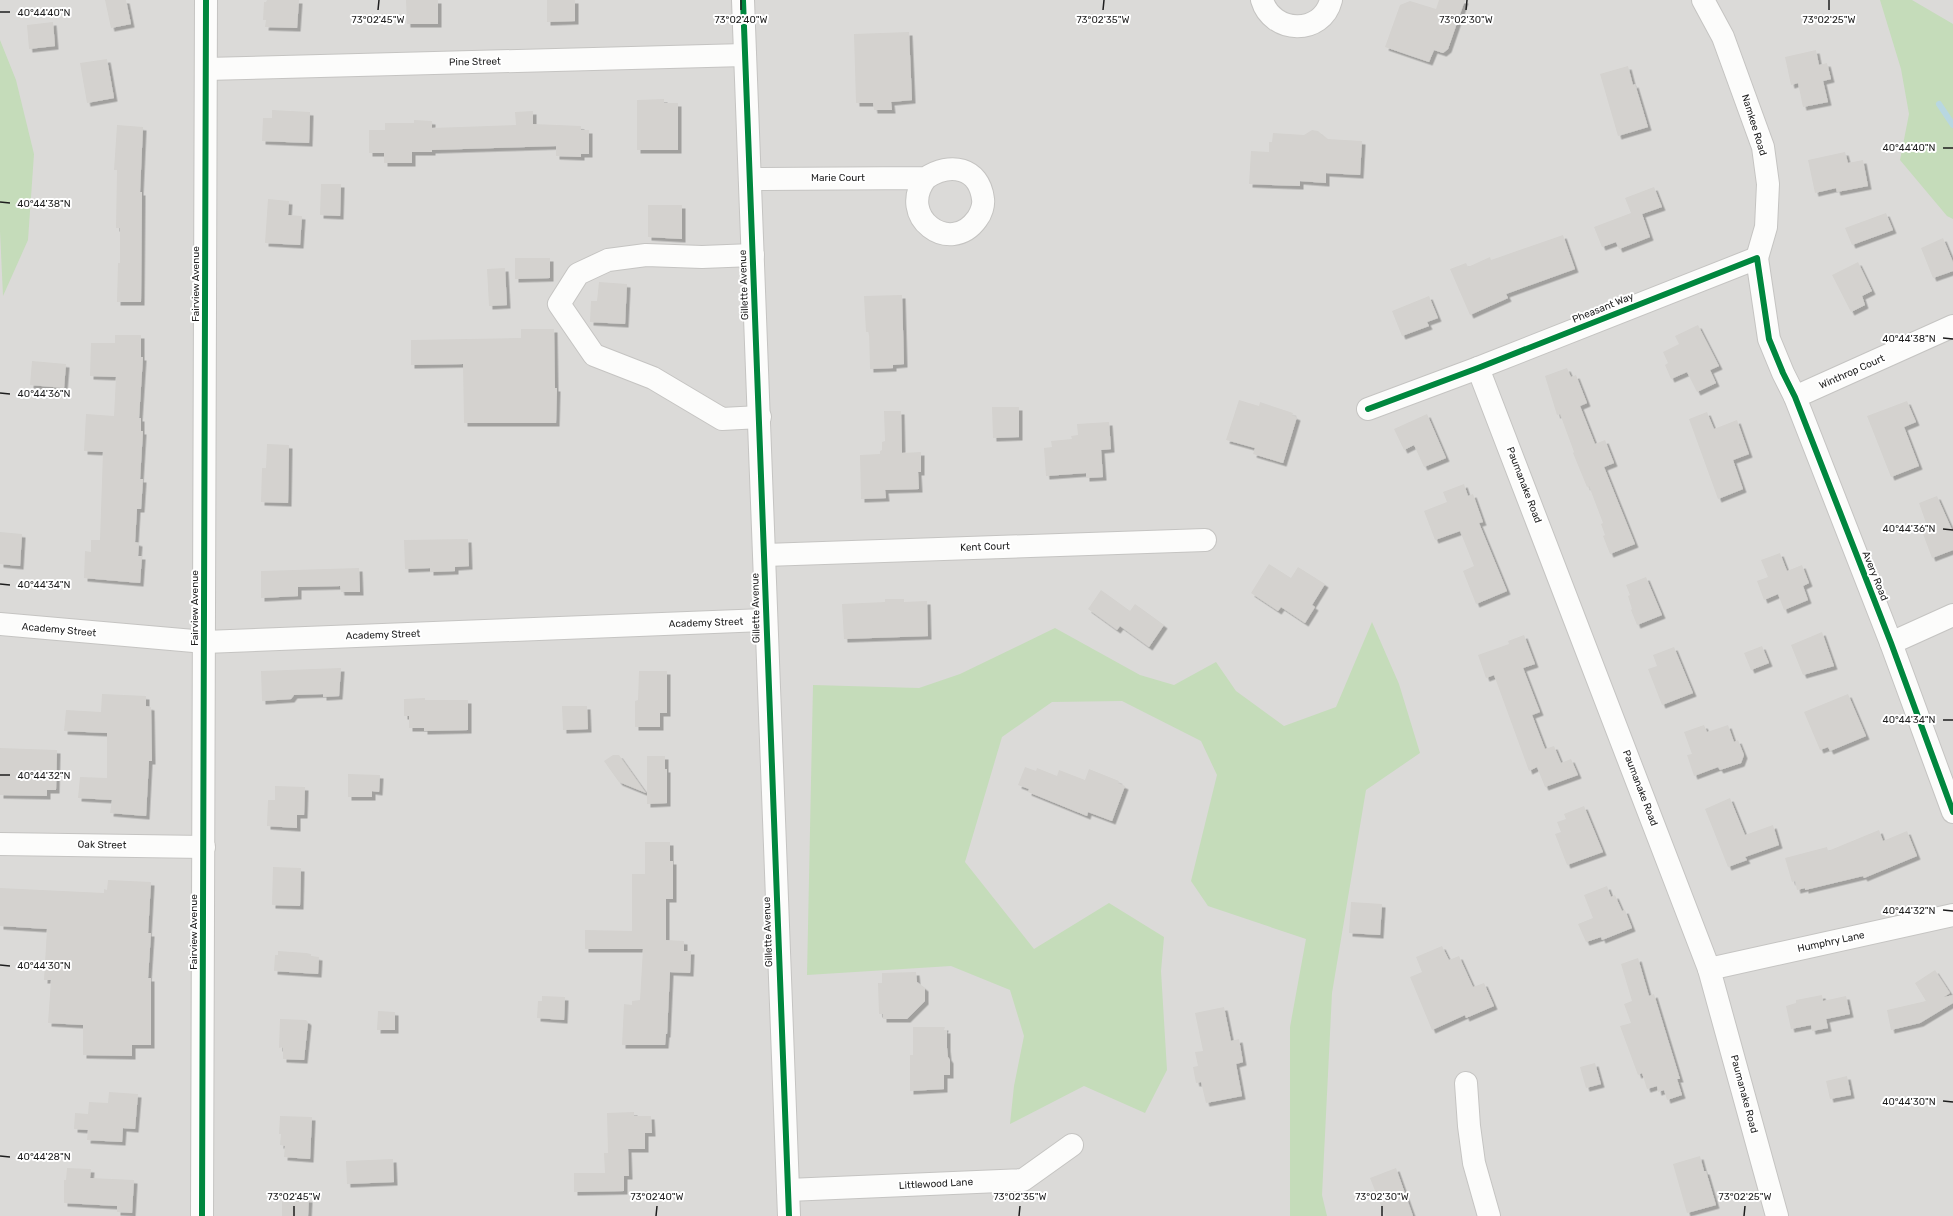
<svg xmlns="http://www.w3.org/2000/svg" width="1953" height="1216" font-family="Rubik,sans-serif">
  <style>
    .residential { fill: #dbdad8 }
    .forest { fill: #c5dcba }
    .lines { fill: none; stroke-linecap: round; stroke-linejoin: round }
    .stream { stroke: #b8d7e1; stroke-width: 6 }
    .building { fill: #d4d2cf; filter: url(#shadow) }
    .minor-casing { stroke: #c5c4c2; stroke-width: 24 }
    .minor { stroke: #fcfcfb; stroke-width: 22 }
    .cycleway-casing { stroke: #fff; stroke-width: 8 }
    .cycleway { stroke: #00873e; stroke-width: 6 }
    .ticks { fill: none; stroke: #1e1e1e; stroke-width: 1.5 }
    .labels { text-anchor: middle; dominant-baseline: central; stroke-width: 4; stroke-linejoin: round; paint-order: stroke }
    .street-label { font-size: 10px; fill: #1e1e1e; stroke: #fff }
    .ticks-label { font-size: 10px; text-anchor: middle; fill: #1e1e1e; stroke: #fff; stroke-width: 4; stroke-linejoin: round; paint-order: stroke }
  </style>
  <defs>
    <filter id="shadow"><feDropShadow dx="3.5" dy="3.5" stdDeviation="0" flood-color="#0004"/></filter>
  </defs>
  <rect width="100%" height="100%" fill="#ecebe6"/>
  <!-- residential -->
  <rect class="residential" x="0" y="0" width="1953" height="1216"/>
  <!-- forest -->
  <g class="forest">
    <polygon points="1880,0 1912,0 1953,24 1953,219 1947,216 1900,160 1909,114 1901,69"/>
    <polygon points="0,40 16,80 34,154 28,240 3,296 0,231"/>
    <polygon points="1372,622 1399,684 1420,753 1366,790 1332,993 1322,1195 1327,1216 1290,1216 1290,1027 1306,939 1208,906 1191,881 1217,775 1201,741 1122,701 1052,702 1002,737 965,862 1034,949 1109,903 1164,937 1161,971 1167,1070 1145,1113 1084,1086 1010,1124 1014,1086 1024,1036 1010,990 951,966 807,975 813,685 919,688 960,674 1055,628 1140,675 1174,685 1216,662 1236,691 1284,726 1336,707"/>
  </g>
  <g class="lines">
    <!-- stream -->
    <polyline class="stream" points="1939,104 1953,125"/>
  </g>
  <!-- building -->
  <g class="building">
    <polygon points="105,0 126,0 131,24 111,28"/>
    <polygon points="267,0 299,0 297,28 265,27 266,20 263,20 264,2 266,2"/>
    <polygon points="406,0 438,0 438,24 407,24"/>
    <polygon points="547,0 575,0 575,21 547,22"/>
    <polygon points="1439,0 1465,0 1448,49 1443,53 1434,50 1429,62 1385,47 1400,5 1410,1 1436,9"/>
    <polygon points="53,22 55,46 29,49 27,25"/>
    <polygon points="909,32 912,100 891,102 892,110 874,110 873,103 856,103 854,34"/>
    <polygon points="1816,50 1819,65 1827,63 1831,79 1823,81 1828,102 1803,107 1798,83 1791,85 1785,57"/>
    <polygon points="107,59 114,98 87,103 80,63"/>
    <polygon points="1628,66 1633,85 1635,84 1648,127 1618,136 1600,74"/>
    <polygon points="664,99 664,103 678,103 678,150 637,150 637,100"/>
    <polygon points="272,110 310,112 309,143 262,141 263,118 272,118"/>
    <polygon points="533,111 533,124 581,126 581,130 589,130 589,154 581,154 581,157 556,156 556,146 432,150 432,152 412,152 412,163 384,163 384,153 369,153 369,130 385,130 385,123 414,123 414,120 432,121 432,128 516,125 515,112"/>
    <polygon points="117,125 143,127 140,192 142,192 141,302 117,302 118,263 120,263 120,228 116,228 117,170 114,170"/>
    <polygon points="1312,130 1318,131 1327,139 1362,141 1360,175 1326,173 1326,183 1300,181 1300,186 1249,184 1251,151 1269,152 1269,142 1272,142 1273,133 1304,135"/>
    <polygon points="1845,152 1848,163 1863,160 1868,186 1837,192 1836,188 1815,193 1808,160"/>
    <polygon points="321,184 341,184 340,216 320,215"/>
    <polygon points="1654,187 1662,207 1642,214 1650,237 1619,249 1616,242 1602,247 1594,227 1631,213 1625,198"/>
    <polygon points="268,199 289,201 288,215 302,216 300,245 265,243"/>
    <polygon points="648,205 682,205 682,239 648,237"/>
    <polygon points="1886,213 1893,230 1852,245 1845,228"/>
    <polygon points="1563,235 1575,269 1506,294 1508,298 1470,315 1450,269 1466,263 1468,267 1490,257 1491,260"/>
    <polygon points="1943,238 1953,262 1953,271 1933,278 1921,248"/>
    <polygon points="515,258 550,258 550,278 515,279"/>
    <polygon points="1858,262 1872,291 1862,296 1865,305 1851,312 1832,275"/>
    <polygon points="505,268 507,305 489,306 487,269"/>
    <polygon points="599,282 627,284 625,324 590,322 591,301 597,301"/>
    <polygon points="902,295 904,364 893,365 893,368 870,369 869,332 866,332 864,296"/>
    <polygon points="1429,296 1438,318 1427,322 1429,326 1402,336 1392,311"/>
    <polygon points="1698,325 1719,366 1710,370 1716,383 1697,392 1687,372 1671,379 1665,365 1668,363 1663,352 1679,344 1675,336"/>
    <polygon points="521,329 554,329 555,388 557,388 556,423 464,423 463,364 411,365 411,340 521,338"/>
    <polygon points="115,335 141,335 141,357 143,357 139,418 141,418 141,431 143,431 140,479 143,479 141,509 137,509 135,542 139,543 138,556 142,556 140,583 84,578 85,551 91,552 91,540 100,540 103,452 84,451 86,414 114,416 116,377 90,376 91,343 115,343"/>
    <polygon points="32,361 66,364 64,388 30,385"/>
    <polygon points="1567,368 1571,377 1576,375 1587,403 1580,406 1595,444 1605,440 1614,463 1604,467 1635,544 1610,554 1603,536 1605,535 1601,524 1603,523 1589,486 1587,487 1573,453 1574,452 1560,414 1557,415 1545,376"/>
    <polygon points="1239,400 1259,406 1260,402 1293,413 1292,415 1297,417 1283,463 1253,454 1255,448 1226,440"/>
    <polygon points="1907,401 1916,422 1904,427 1919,466 1891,477 1867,416"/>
    <polygon points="992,407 1019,407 1019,437 993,438"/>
    <polygon points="884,411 901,411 902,453 921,452 921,472 918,472 919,489 885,490 886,498 861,499 860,455 880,454 880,451 882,450 882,442 885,441"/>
    <polygon points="1707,412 1714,429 1737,420 1749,454 1733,460 1743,489 1718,499 1689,419"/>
    <polygon points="1427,414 1446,458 1424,467 1414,445 1404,450 1394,429"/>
    <polygon points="1109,422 1111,449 1101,450 1103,477 1086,478 1086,473 1046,476 1044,448 1052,447 1051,441 1072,439 1071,436 1078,435 1077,424"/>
    <polygon points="267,444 289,445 288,503 261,502 262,468 266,468"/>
    <polygon points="1464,484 1468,496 1473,494 1483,522 1479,523 1507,591 1476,604 1463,571 1474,566 1460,531 1435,540 1424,511 1447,502 1443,492"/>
    <polygon points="1937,496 1953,532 1953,550 1932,558 1920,526 1926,523 1919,503"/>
    <polygon points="0,532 22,534 20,566 0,564"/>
    <polygon points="468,539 469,566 455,567 455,571 430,572 430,568 405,569 404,540"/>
    <polygon points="1780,553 1787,571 1802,565 1809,583 1803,586 1808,600 1784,610 1778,594 1764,600 1757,581 1768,577 1761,560"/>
    <polygon points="1269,564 1291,578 1298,567 1325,584 1312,605 1315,607 1305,623 1281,607 1278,611 1251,593"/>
    <polygon points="359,568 360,592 341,592 340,586 298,587 298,596 261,598 261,571"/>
    <polygon points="1646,577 1662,615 1637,625 1631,610 1632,609 1628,596 1630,595 1626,585"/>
    <polygon points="1101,590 1130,611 1135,604 1164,625 1149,647 1120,626 1117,630 1088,609"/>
    <polygon points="885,599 904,599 904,602 927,601 928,636 844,639 842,604 885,602"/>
    <polygon points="1822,632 1834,666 1803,675 1791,645"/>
    <polygon points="1524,635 1535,664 1523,668 1540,712 1532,715 1545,749 1554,746 1561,763 1571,759 1578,775 1545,787 1537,767 1529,771 1494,675 1486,678 1478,655 1509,644 1508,641"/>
    <polygon points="1762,646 1769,663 1751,670 1744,653"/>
    <polygon points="1674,647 1693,693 1662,705 1648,669 1657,666 1653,655"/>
    <polygon points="341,668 339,696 323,697 323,694 294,695 291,699 262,701 261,671"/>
    <polygon points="639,671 667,671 667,713 660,713 660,727 635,727 635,701 638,700"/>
    <polygon points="102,694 146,696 146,706 151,707 152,761 149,761 146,816 110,813 112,800 78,798 80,777 107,778 107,733 64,731 66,710 101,712"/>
    <polygon points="1848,694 1866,736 1830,751 1828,747 1820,750 1804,712"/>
    <polygon points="425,698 425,700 468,700 468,730 424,731 424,728 409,728 409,716 404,716 404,699"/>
    <polygon points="562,706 587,706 588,729 563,730"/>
    <polygon points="1704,725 1707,732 1728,725 1734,742 1738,740 1744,755 1741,763 1720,770 1718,767 1694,776 1687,755 1692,754 1684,732"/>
    <polygon points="0,748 57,750 56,790 47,790 47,796 0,795"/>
    <polygon points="613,755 619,755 646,793 619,782 604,761"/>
    <polygon points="647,756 665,756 665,769 667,769 667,803 647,804"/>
    <polygon points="1025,767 1036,771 1037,768 1057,776 1059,770 1085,780 1089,769 1119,781 1118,783 1125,786 1112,821 1088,812 1087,816 1028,792 1029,789 1018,785"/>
    <polygon points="348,774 380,775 379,792 372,791 372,797 348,797"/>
    <polygon points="275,786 305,787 304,815 297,815 297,828 267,826 268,800 275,800"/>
    <polygon points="1730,798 1745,835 1773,825 1779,845 1745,857 1747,860 1728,867 1705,809"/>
    <polygon points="1584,806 1603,852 1567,865 1555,834 1561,832 1557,822 1566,819 1564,814"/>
    <polygon points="1879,830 1883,841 1907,831 1917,856 1864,878 1863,876 1805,890 1805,888 1797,890 1795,881 1792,882 1785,858 1827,847 1828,851"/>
    <polygon points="645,842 670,842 670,861 673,861 673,899 666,899 666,940 684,941 684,951 691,951 690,973 670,972 667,1034 666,1034 665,1045 622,1045 624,1004 632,1005 632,1001 640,1000 643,949 585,949 585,930 632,931 632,874 645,874"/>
    <polygon points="273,867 301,868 300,906 272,905"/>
    <polygon points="108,880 151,882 148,933 151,933 148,978 151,978 151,1045 132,1045 132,1056 83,1055 83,1025 48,1023 51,980 44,980 47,929 0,926 0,888 104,893 104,889 107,890"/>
    <polygon points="1607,886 1611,897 1615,895 1622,911 1625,910 1632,928 1602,940 1601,937 1586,942 1578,924 1593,918 1584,895"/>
    <polygon points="1351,902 1382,904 1380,935 1349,933"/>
    <polygon points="1442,946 1449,960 1459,956 1473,987 1484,983 1494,1006 1466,1018 1465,1015 1432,1030 1410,977 1422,972 1416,957"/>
    <polygon points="278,951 306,953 311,954 311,956 319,957 318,974 274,971 275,955 278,955"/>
    <polygon points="1638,958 1649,996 1654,994 1680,1079 1677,1079 1682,1095 1667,1100 1664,1090 1658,1092 1657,1086 1647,1089 1642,1073 1638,1075 1620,1026 1631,1023 1624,1004 1632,1001 1621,964"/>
    <polygon points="1935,970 1950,993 1944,997 1953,995 1953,1003 1920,1023 1891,1030 1887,1010 1926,1001 1915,983"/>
    <polygon points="916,972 917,982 925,988 925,1001 907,1019 883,1019 883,1014 879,1014 878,983 882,983 882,973"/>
    <polygon points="1822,995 1823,1001 1846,996 1850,1014 1826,1019 1828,1028 1812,1031 1811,1025 1791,1029 1786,1006 1796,1003 1796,1000"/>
    <polygon points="542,996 565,997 564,1020 537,1018 538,1001 542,1001"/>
    <polygon points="1224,1007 1231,1041 1239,1039 1243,1062 1236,1064 1242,1096 1206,1103 1201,1082 1196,1083 1193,1067 1198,1066 1195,1052 1203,1051 1195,1013"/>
    <polygon points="378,1011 395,1012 395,1030 377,1030"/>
    <polygon points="280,1019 306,1020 308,1022 304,1060 283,1059 283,1047 279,1048"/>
    <polygon points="913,1027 945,1027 944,1030 947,1030 947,1048 948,1057 950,1060 950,1075 944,1075 944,1089 910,1091 910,1055 913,1055"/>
    <polygon points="1595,1063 1601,1084 1586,1088 1580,1067"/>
    <polygon points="1847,1076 1851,1095 1830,1099 1826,1081"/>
    <polygon points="109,1092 138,1094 135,1129 123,1128 122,1142 87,1140 88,1130 74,1129 75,1113 88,1114 89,1102 108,1103"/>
    <polygon points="634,1112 634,1116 651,1116 652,1133 645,1133 645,1149 628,1149 629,1176 624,1176 624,1191 574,1192 574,1173 605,1173 604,1153 608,1153 607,1113"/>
    <polygon points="280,1116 312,1117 310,1159 284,1157 285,1146 280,1145 281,1134 279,1134"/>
    <polygon points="1700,1156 1704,1171 1706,1171 1716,1205 1687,1213 1673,1164"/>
    <polygon points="393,1159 394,1182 347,1184 346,1161"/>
    <polygon points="67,1168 91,1169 90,1178 134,1180 132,1213 117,1212 117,1206 64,1203 64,1180 66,1180"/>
    <polygon points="1396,1168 1413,1216 1385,1216 1370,1178"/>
    <polygon points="282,1197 309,1199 308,1216 282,1216"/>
  </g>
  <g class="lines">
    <!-- minor casing -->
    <g class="minor-casing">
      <g id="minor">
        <polyline points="743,0 789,1216"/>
        <path d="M1262 0C1272 34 1322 36 1331 0"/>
        <polyline points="1703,0 1723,37 1763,147 1768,184 1766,227 1757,258"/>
        <polyline points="206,69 745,55"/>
        <path d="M750 179 926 178C950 162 979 167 983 199 984 205 981 214 977 219 950 257 896 216 926 178"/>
        <polyline points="753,255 702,257 646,255 608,260 578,274 559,304 594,355 653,378 722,419 760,417"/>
        <polyline points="1478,368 1709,969 1777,1216"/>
        <polyline points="1795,397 1953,326"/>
        <polyline points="1368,409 1478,368 1757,258 1769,339 1783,373 1795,397 1891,643 1953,812"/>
        <polyline points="765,555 1205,540"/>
        <polyline points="0,624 205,642 766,620"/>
        <polyline points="1891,643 1953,615"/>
        <polyline points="0,844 204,847"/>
        <polyline points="1709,969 1953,915"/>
        <polyline points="1466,1083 1469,1126 1474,1163 1489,1216"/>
        <polyline points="788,1190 1023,1180 1072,1145"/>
        <polyline points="202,1216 206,0"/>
      </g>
    </g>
    <!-- minor -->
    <use href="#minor" class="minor"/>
    <!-- cycleway casing -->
    <g class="cycleway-casing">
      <g id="cycleway">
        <polyline points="743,0 789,1216"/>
        <polyline points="1368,409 1478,368 1757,258 1769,339 1783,373 1795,397 1891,643 1953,812"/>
        <polyline points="202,1216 206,0"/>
      </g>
    </g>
    <!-- cycleway -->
    <use href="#cycleway" class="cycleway"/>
  </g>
  <!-- ticks -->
  <path class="ticks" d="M378 10 379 0M741 10V0M1103 10 1104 0M1466 10 1467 0M1829 10V0M0 12H10M1943 148H1953M0 202 10 203M1943 338 1953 339M0 393 10 394M1943 529 1953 530M0 584 10 585M1943 720H1953M0 775H10M1943 910 1953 911M0 965 10 966M1943 1101 1953 1102M0 1156 10 1157M294 1216V1206M656 1216 657 1206M1019 1216 1020 1206M1382 1216V1206M1744 1216 1745 1206"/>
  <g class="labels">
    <!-- street labels -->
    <g class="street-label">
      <text transform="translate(475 62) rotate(-1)">Pine Street</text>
      <text transform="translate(1754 125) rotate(73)">Namkee Road</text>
      <text x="838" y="178">Marie Court</text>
      <text transform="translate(196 284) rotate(-90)">Fairview Avenue</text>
      <text transform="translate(744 285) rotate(-92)">Gillette Avenue</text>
      <text transform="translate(1603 308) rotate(-22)">Pheasant Way</text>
      <text transform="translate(1852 372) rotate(-24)">Winthrop Court</text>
      <text transform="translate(1524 485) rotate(69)">Paumanake Road</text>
      <text transform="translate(985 547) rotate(-2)">Kent Court</text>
      <text transform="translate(1875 576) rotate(68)">Avery Road</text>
      <text transform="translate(195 608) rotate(-90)">Fairview Avenue</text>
      <text transform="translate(756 608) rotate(-91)">Gillette Avenue</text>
      <text transform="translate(706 623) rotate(-2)">Academy Street</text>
      <text transform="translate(59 630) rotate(5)">Academy Street</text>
      <text transform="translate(383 635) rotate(-2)">Academy Street</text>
      <text transform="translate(1640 788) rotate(69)">Paumanake Road</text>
      <text transform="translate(102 845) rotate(1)">Oak Street</text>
      <text transform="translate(194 932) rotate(-90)">Fairview Avenue</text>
      <text transform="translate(768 932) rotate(-92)">Gillette Avenue</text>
      <text transform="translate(1831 942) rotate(-12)">Humphry Lane</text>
      <text transform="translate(1744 1094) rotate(75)">Paumanake Road</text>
      <text transform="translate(936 1184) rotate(-3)">Littlewood Lane</text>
    </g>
  </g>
  <g class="ticks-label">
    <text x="44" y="16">40°44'40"N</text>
    <text x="378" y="23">73°02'45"W</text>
    <text x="741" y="23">73°02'40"W</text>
    <text x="1103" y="23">73°02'35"W</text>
    <text x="1466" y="23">73°02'30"W</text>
    <text x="1829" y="23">73°02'25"W</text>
    <text x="1909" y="151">40°44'40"N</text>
    <text x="44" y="207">40°44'38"N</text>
    <text x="1909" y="342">40°44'38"N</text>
    <text x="44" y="397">40°44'36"N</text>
    <text x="1909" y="532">40°44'36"N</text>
    <text x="44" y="588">40°44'34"N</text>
    <text x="1909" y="723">40°44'34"N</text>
    <text x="44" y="779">40°44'32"N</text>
    <text x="1909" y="914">40°44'32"N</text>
    <text x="44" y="969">40°44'30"N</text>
    <text x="1909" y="1105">40°44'30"N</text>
    <text x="44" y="1160">40°44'28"N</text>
    <text x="294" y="1200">73°02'45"W</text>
    <text x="657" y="1200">73°02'40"W</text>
    <text x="1020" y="1200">73°02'35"W</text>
    <text x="1382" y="1200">73°02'30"W</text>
    <text x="1745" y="1200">73°02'25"W</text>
  </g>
</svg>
